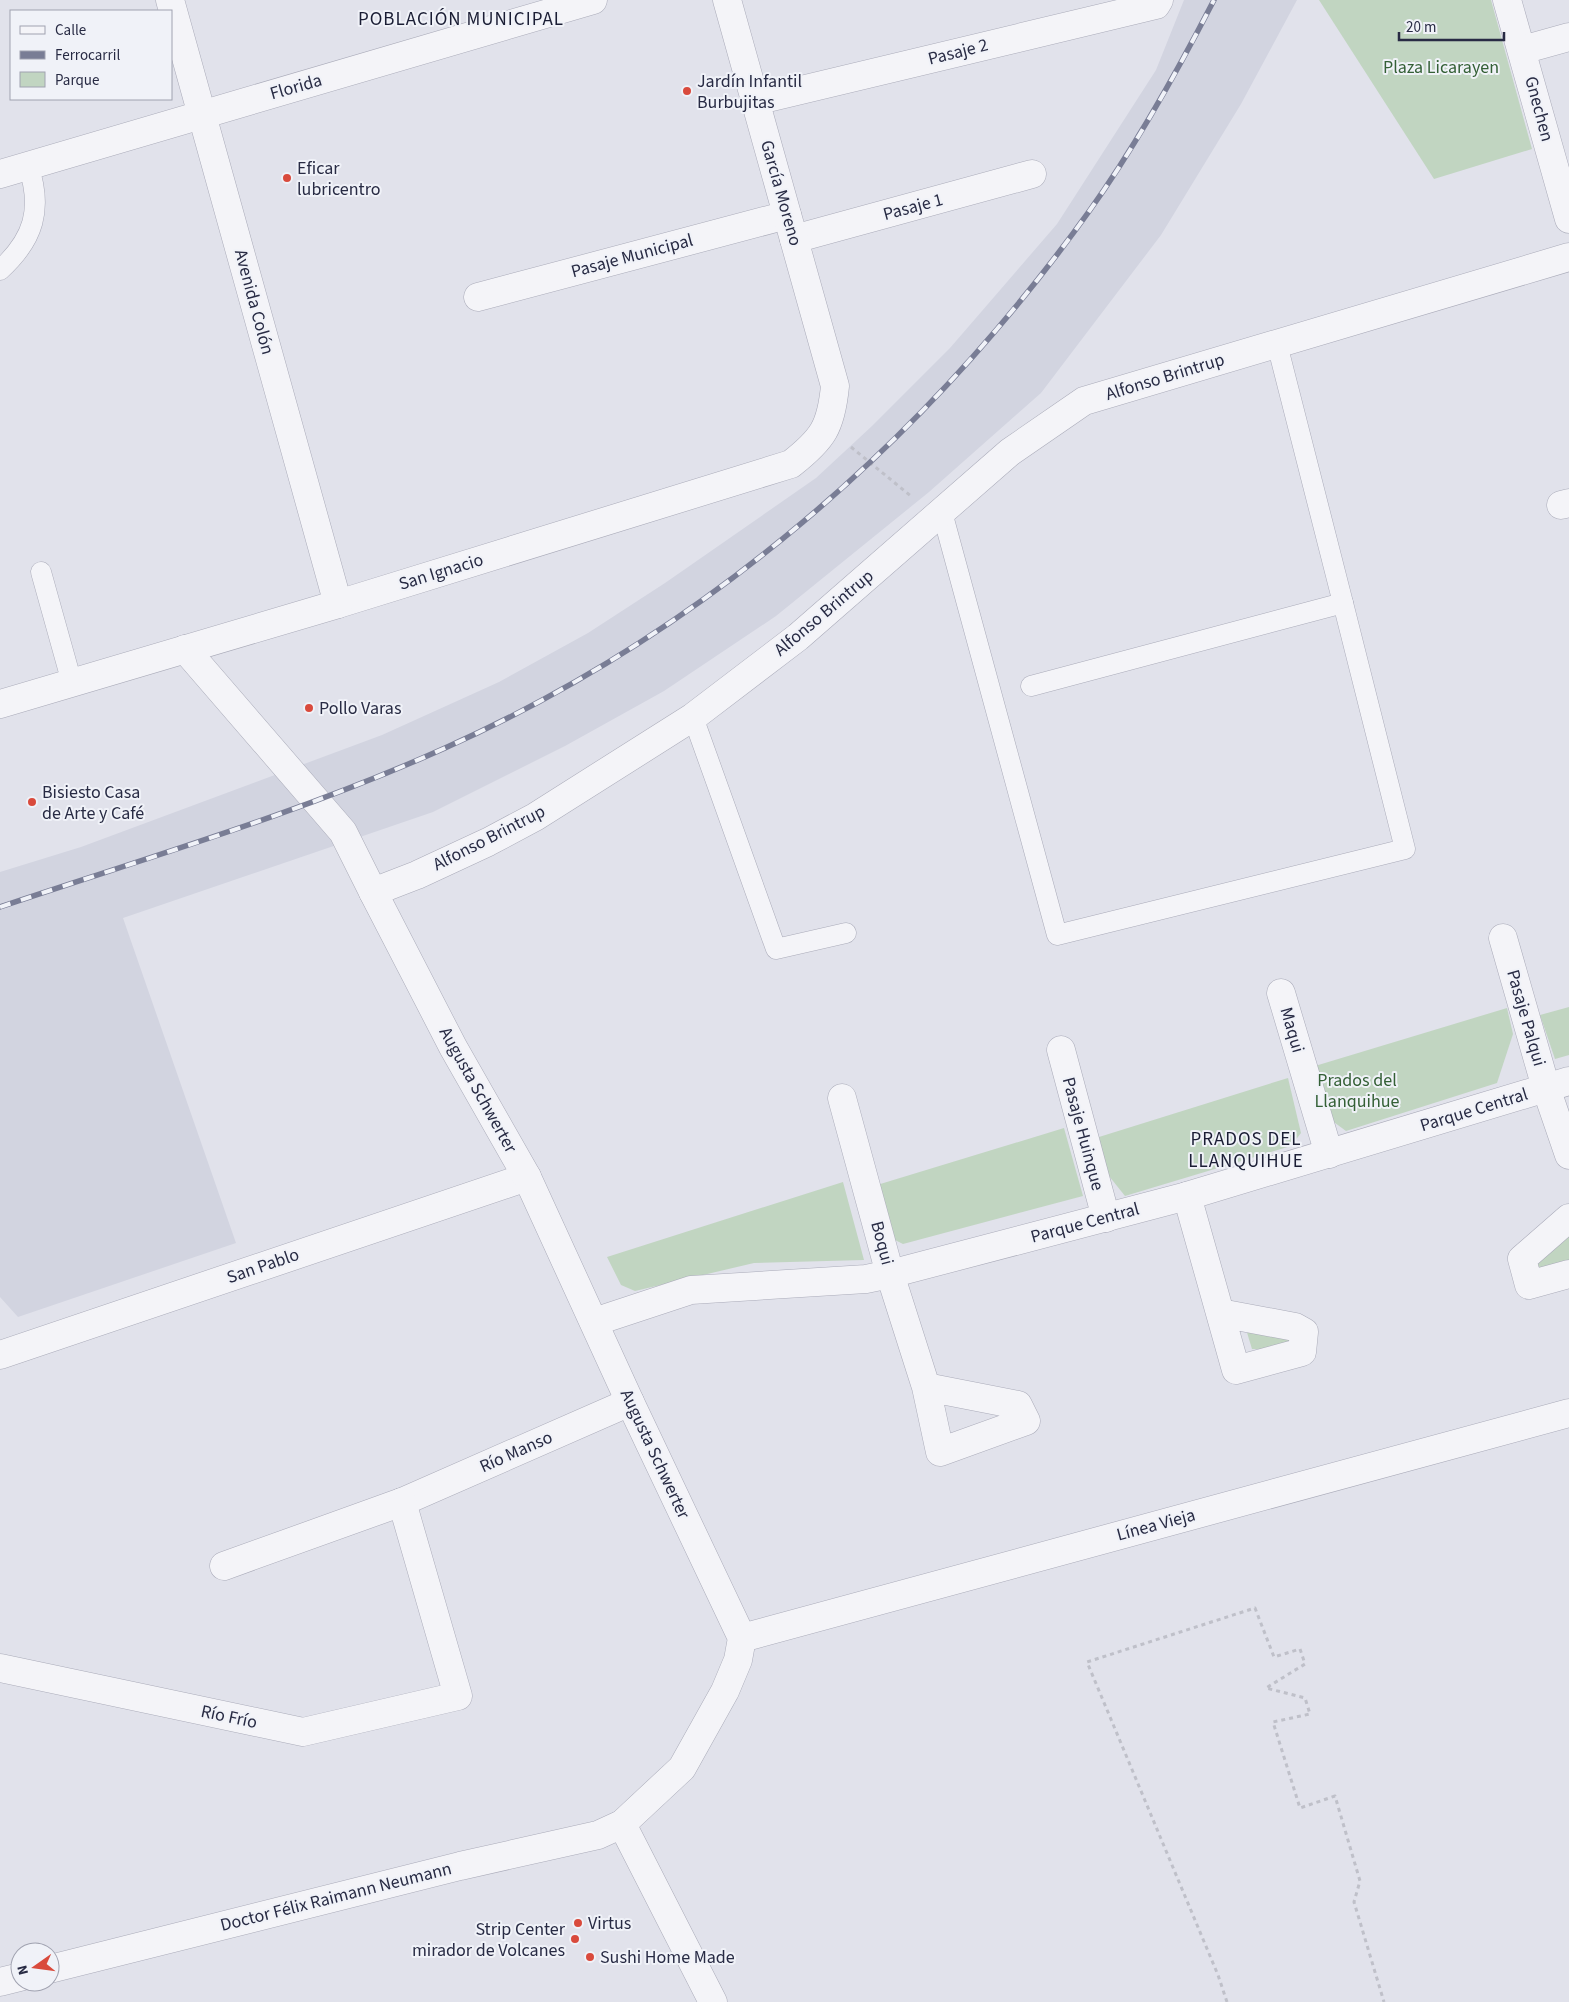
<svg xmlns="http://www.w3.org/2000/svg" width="1569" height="2002" font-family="'Source Sans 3',sans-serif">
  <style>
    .built { fill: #d2d4e0 }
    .green { fill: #c1d5c1 }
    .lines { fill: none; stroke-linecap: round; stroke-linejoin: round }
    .service-casing { stroke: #aaabb9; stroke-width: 21 }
    .minor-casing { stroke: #aaabb9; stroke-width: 29 }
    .tertiary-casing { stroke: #aaabb9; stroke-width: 29 }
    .path { stroke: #bfc0c9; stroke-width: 3; stroke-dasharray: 4 4; stroke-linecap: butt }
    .service { stroke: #f4f4f8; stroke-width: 20 }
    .minor { stroke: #f4f4f8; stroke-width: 28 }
    .tertiary { stroke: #f4f4f8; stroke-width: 28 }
    .rail-casing { stroke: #797d95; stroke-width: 5.5 }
    .rail { stroke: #f0f2f8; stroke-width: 4; stroke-dasharray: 11; stroke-linecap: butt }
    .poi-dot { fill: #d94a3c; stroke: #f0f2f8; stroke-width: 2 }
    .labels { text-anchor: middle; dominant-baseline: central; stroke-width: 4; stroke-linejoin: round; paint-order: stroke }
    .street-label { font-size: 18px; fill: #282b44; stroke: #f0f2f8 }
    .park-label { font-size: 18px; fill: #346036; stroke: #f0f2f8 }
    .poi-label { font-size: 18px; fill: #282b44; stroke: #f0f2f8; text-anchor: start }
    .neighbourhood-label { font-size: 19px; letter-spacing: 1px; fill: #1a1d34; stroke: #f0f2f8 }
  </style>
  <rect width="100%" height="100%" fill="#e1e2eb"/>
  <!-- built -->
  <polygon class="built" points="1184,0 1297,0 1241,104 1161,235 1041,393 929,492 776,616 664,691 565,746 433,812 123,918 236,1243 18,1317 0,1297 0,872 81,847 382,735 499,682 588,633 665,583 816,478 872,426 950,348 1057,224 1156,70"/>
  <!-- green -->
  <g class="green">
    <polygon points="1319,0 1491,0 1532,149 1434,179"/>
    <polygon points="1569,1007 1569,1055 1555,1059 1540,1015"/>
    <polygon points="1507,1008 1513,1034 1497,1083 1346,1131 1327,1117 1315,1066"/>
    <polygon points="1288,1078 1301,1133 1291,1146 1125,1196 1105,1171 1099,1137"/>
    <polygon points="1064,1128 1083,1196 903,1244 889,1237 877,1185"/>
    <polygon points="843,1182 864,1260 754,1263 635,1291 621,1285 607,1257"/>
    <polygon points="1569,1235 1569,1266 1534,1268 1539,1259"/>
    <polygon points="1245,1326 1291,1338 1287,1350 1252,1349"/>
  </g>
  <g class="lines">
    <!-- service casing -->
    <g class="service-casing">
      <g id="service">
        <path d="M0 270C34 239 43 209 28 165"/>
        <polyline points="942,512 1057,935 1405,849 1343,603"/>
        <polyline points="41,572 72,683"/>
        <polyline points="1031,686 1343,603 1277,344"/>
        <polyline points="693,717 776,949 846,933"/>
      </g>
    </g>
    <!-- minor casing -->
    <g class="minor-casing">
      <g id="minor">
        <polyline points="1507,0 1569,219"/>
        <polyline points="1522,50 1569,37"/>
        <polyline points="755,101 1156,5 1159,0"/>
        <polyline points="0,174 593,0"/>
        <polyline points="794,239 1032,174"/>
        <polyline points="478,297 787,215"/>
        <polyline points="1561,505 1569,503"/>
        <path d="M338 604 791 464C823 439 831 427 835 386L727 0"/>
        <polyline points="1503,938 1546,1088 1569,1155"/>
        <polyline points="1281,993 1329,1154"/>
        <polyline points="1061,1050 1106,1218"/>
        <polyline points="842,1098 890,1274 926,1387 940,1452 1026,1421 1018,1405 926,1387"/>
        <polyline points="1187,1196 1236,1370 1302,1352 1304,1332 1295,1327 1220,1313"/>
        <polyline points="1569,1218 1522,1259 1529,1285 1569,1274"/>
        <polyline points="594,1322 691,1290 866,1279 890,1274 1187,1196 1569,1081"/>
        <polyline points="0,1355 527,1177"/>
        <polyline points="224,1566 402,1502 630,1402"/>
        <polyline points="742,1638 1569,1413"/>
        <polyline points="0,1668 303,1732 458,1696 402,1502"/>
        <polyline points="622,1824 713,2002"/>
        <polyline points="50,1969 460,1866 598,1835 622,1824 682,1768 725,1691 738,1660 742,1638 630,1402 527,1177 453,1047 373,892"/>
        <polyline points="0,1982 20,1977"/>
      </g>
    </g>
    <!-- tertiary casing -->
    <g class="tertiary-casing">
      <g id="tertiary">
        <polyline points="185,649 343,832 373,892 417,875 488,842 535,817 693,717 798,637 1010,452 1084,401 1569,257"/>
        <polyline points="0,704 338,604 170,0"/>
      </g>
    </g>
    <!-- path -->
    <g class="path">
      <polyline points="851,447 912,497"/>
      <polyline points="1227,2002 1218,1975 1087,1662 1255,1608 1274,1657 1300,1649 1305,1664 1266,1688 1305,1698 1310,1714 1273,1722 1300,1808 1335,1796 1360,1881 1354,1902 1384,2002"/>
    </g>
    <!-- service -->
    <use href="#service" class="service"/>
    <!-- minor -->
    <use href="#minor" class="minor"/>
    <!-- tertiary -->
    <use href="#tertiary" class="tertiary"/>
    <!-- rail casing -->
    <g class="rail-casing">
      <path id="rail" d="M0 907C149 857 301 813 445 748 704 632 925 441 1090 210 1137 144 1177 72 1214 0"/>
    </g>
    <!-- rail -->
    <use href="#rail" class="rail"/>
  </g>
  <!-- markers -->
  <g class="poi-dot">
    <circle cx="687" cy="91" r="5"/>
    <circle cx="287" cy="178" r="5"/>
    <circle cx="309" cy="708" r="5"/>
    <circle cx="32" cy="802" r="5"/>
    <circle cx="578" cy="1923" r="5"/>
    <circle cx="575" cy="1939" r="5"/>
    <circle cx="590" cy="1957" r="5"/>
  </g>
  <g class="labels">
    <!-- street labels -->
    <g class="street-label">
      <text transform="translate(958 52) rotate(-14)">Pasaje 2</text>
      <text transform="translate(296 87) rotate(-16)">Florida</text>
      <text transform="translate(1539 109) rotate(75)">Gnechen</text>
      <text transform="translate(781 193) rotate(74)">García Moreno</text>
      <text transform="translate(913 207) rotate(-15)">Pasaje 1</text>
      <text transform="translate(632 256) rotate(-15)">Pasaje Municipal</text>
      <text transform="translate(254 302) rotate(75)">Avenida Colón</text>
      <text transform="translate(1165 377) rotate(-17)">Alfonso Brintrup</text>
      <text transform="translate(441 572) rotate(-17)">San Ignacio</text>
      <text transform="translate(824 613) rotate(-40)">Alfonso Brintrup</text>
      <text transform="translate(489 838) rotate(-27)">Alfonso Brintrup</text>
      <text transform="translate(1526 1018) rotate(74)">Pasaje Palqui</text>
      <text transform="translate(1292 1030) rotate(74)">Maqui</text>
      <text transform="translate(478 1090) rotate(61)">Augusta Schwerter</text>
      <text transform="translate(1474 1110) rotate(-17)">Parque Central</text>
      <text transform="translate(1083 1134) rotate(75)">Pasaje Huinque</text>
      <text transform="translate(1085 1223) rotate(-15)">Parque Central</text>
      <text transform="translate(882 1243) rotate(75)">Boqui</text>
      <text transform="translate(263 1266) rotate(-19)">San Pablo</text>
      <text transform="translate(516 1452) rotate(-24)">Río Manso</text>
      <text transform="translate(655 1454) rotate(65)">Augusta Schwerter</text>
      <text transform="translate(1156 1525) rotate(-15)">Línea Vieja</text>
      <text transform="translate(229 1717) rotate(12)">Río Frío</text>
      <text transform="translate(336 1897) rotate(-14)">Doctor Félix Raimann Neumann</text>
    </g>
    <!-- park labels -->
    <g class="park-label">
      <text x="1441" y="67">Plaza Licarayen</text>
      <text x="1357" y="1080">Prados del<tspan x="1357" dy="21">Llanquihue</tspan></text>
    </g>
    <!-- poi labels -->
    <g class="poi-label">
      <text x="697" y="81">Jardín Infantil<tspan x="697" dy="21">Burbujitas</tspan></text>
      <text x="297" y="168">Eficar<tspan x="297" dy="21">lubricentro</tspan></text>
      <text x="319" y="708">Pollo Varas</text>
      <text x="42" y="792">Bisiesto Casa<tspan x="42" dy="21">de Arte y Café</tspan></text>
      <text x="588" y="1923">Virtus</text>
      <text x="565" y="1929" text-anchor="end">Strip Center<tspan x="565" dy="21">mirador de Volcanes</tspan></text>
      <text x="600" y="1957">Sushi Home Made</text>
    </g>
    <!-- neighbourhood labels -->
    <g class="neighbourhood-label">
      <text x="461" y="19">POBLACIÓN MUNICIPAL</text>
      <text x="1246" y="1139">PRADOS DEL<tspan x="1246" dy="22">LLANQUIHUE</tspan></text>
    </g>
  </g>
  <!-- legend -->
  <rect x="10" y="10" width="162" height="90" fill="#f0f2f8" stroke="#a0a2b0"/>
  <rect x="20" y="26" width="25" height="8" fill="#f4f4f8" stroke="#a0a2b0"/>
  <text x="55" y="35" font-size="15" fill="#282b44">Calle</text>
  <rect x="20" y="51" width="25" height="8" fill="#797d95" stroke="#a0a2b0"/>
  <text x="55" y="60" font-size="15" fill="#282b44">Ferrocarril</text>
  <rect x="20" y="72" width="25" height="15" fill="#c1d5c1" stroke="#a0a2b0"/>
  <text x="55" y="85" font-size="15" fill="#282b44">Parque</text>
  <!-- north arrow -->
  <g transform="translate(35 1967) rotate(256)"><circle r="24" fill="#f0f2f8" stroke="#a0a2b0"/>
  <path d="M0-4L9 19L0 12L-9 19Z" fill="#d94a3c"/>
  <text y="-8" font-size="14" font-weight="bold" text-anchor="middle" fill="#282b44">N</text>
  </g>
  <!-- scale -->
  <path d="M1399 32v8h105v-8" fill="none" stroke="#282b44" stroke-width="2.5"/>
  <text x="1406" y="32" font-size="15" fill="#282b44" stroke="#f0f2f8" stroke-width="4" paint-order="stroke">20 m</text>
</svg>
